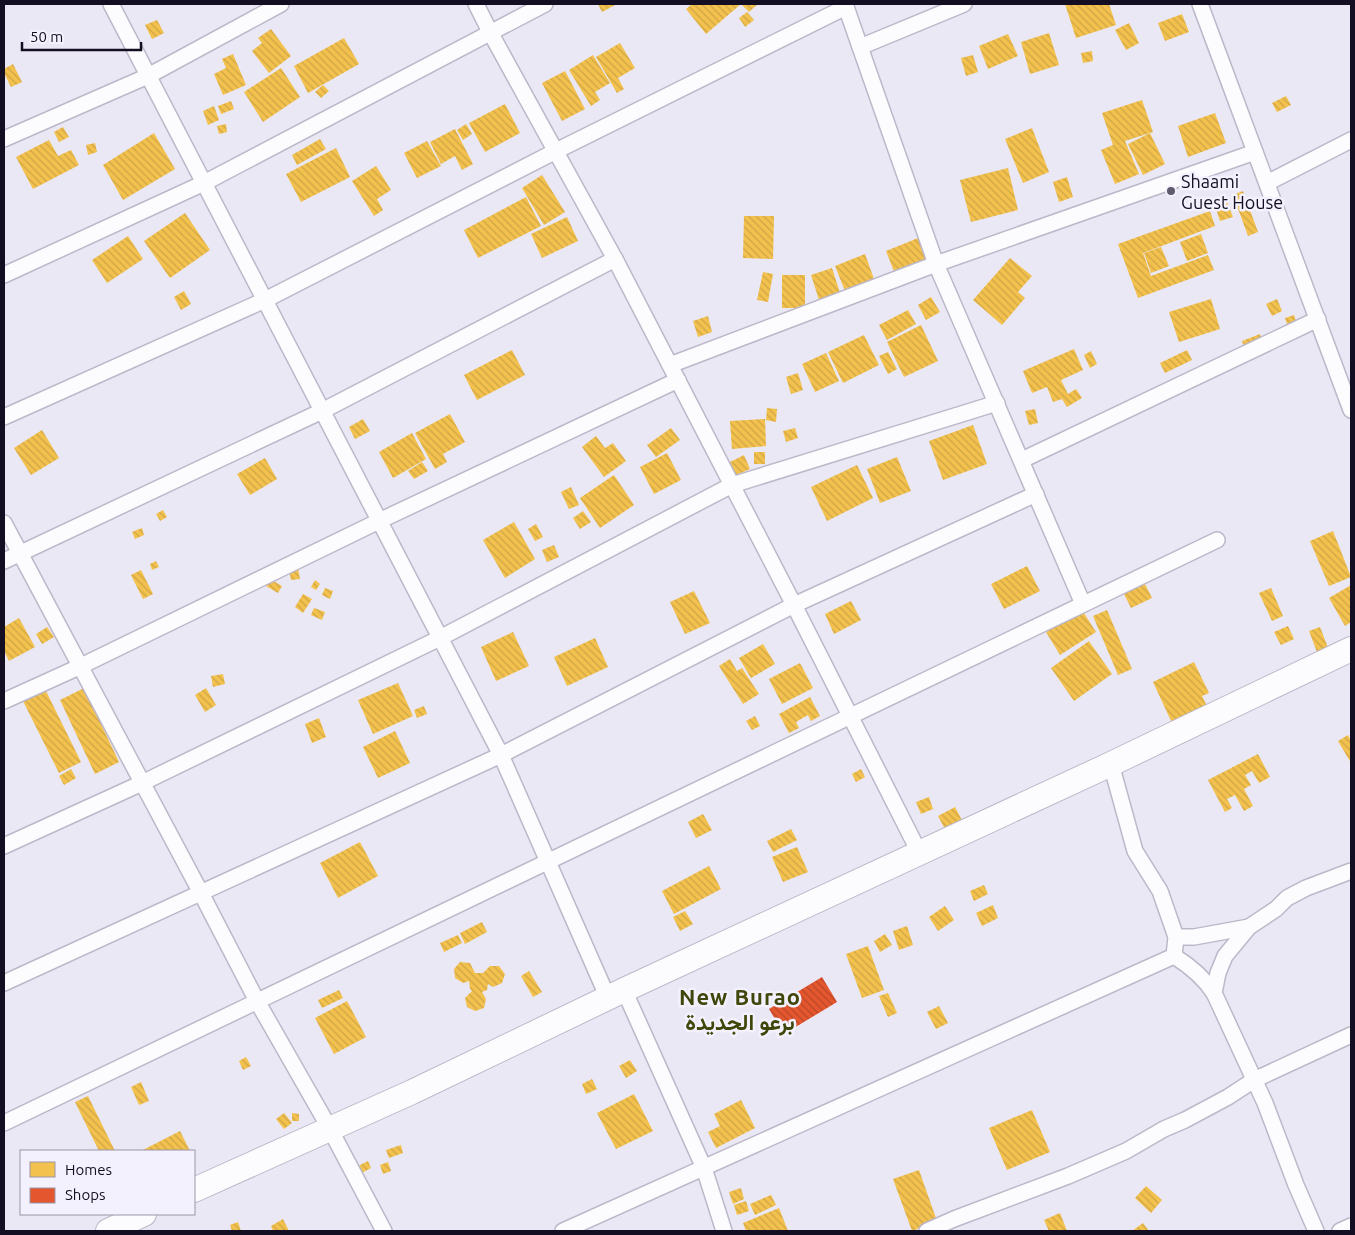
<svg xmlns="http://www.w3.org/2000/svg" width="1355" height="1235" font-family="Ubuntu,Vazirmatn,sans-serif">
  <style>
    .homes { fill: url(#homes-back-hatch) }
    .shops { fill: url(#shops-back-hatch) }
    .lines { fill: none; stroke-linecap: round; stroke-linejoin: round }
    .minor-casing { stroke: #bcb8c9; stroke-width: 18 }
    .trunk-casing { stroke: #bcb8c9; stroke-width: 26 }
    .minor { stroke: #fcfcfe; stroke-width: 15 }
    .trunk { stroke: #fcfcfe; stroke-width: 24 }
    .poi-dot { fill: #5f5a6c; stroke: #f4f1fe; stroke-width: 2 }
    .labels { text-anchor: middle; dominant-baseline: central; stroke-width: 5; stroke-linejoin: round; paint-order: stroke }
    .poi-label { font-size: 18px; fill: #140e23; stroke: #f4f1fe; text-anchor: start }
    .district-label { font-size: 22px; font-weight: bold; letter-spacing: 1px; fill: #41470a; stroke: #f4f1fe }
  </style>
  <defs>
    <pattern id="homes-back-hatch" width="6" height="6" patternUnits="userSpaceOnUse" patternTransform="scale(1.25)"><rect width="6" height="6" fill="#f2c14e"/><path d="M-1 5l2 2M0 0l6 6M5-1l2 2" fill="none" stroke="#cfa544"/></pattern>
    <pattern id="shops-back-hatch" width="6" height="6" patternUnits="userSpaceOnUse" patternTransform="scale(1.25)"><rect width="6" height="6" fill="#e4572e"/><path d="M-1 5l2 2M0 0l6 6M5-1l2 2" fill="none" stroke="#b84627"/></pattern>
  </defs>
  <rect width="100%" height="100%" fill="#ebe8f5"/>
  <!-- homes -->
  <g class="homes">
    <polygon points="598,4 617,4 602,12"/>
    <polygon points="692,4 758,4 749,12 741,4 706,34 686,9"/>
    <polygon points="1065,4 1109,4 1116,25 1076,38"/>
    <polygon points="747,12 754,20 745,27 739,18"/>
    <polygon points="1182,14 1189,32 1165,41 1158,23"/>
    <polygon points="157,20 164,33 152,39 145,25"/>
    <polygon points="1129,23 1139,43 1126,50 1115,30"/>
    <polygon points="271,29 291,56 269,73 252,51 262,43 258,38"/>
    <polygon points="1049,33 1059,65 1030,74 1021,42"/>
    <polygon points="1008,34 1018,56 988,69 979,46"/>
    <polygon points="344,38 359,64 308,93 294,66"/>
    <polygon points="620,43 635,68 618,78 624,89 617,93 596,57"/>
    <polygon points="1092,51 1093,61 1083,63 1081,53"/>
    <polygon points="233,54 246,85 223,95 214,74 226,68 222,59"/>
    <polygon points="593,55 610,83 595,92 600,100 591,106 569,70"/>
    <polygon points="973,55 978,72 966,76 961,58"/>
    <polygon points="13,64 22,82 11,87 4,73 4,69"/>
    <polygon points="281,68 300,97 263,122 244,92"/>
    <polygon points="565,71 585,109 562,121 542,83"/>
    <polygon points="323,85 329,91 321,98 315,92"/>
    <polygon points="1286,96 1291,105 1277,112 1272,103"/>
    <polygon points="1142,100 1153,132 1125,141 1139,174 1115,184 1101,150 1113,145 1102,113"/>
    <polygon points="231,101 234,109 221,114 218,106"/>
    <polygon points="505,104 520,133 485,152 469,123"/>
    <polygon points="214,106 219,120 208,125 203,111"/>
    <polygon points="1215,113 1226,143 1188,157 1178,126"/>
    <polygon points="226,124 227,132 219,134 217,126"/>
    <polygon points="466,124 472,134 463,140 457,130"/>
    <polygon points="63,127 69,137 59,142 54,132"/>
    <polygon points="1032,128 1049,172 1023,183 1005,139"/>
    <polygon points="455,129 473,164 462,170 455,156 441,164 430,142"/>
    <polygon points="154,133 175,169 123,200 103,165"/>
    <polygon points="1150,133 1165,164 1143,175 1128,144"/>
    <polygon points="320,139 326,149 297,165 292,155"/>
    <polygon points="49,140 58,156 71,150 79,165 33,189 16,157"/>
    <polygon points="427,141 441,166 417,178 404,153"/>
    <polygon points="95,143 97,152 88,155 86,145"/>
    <polygon points="336,148 350,177 301,202 286,174"/>
    <polygon points="376,166 391,190 377,199 383,210 374,216 352,181"/>
    <polygon points="1008,168 1018,210 971,222 960,180"/>
    <polygon points="542,175 565,212 544,225 522,188"/>
    <polygon points="1067,177 1073,197 1059,202 1053,182"/>
    <polygon points="1243,191 1258,232 1248,236 1233,195"/>
    <polygon points="526,197 541,226 478,258 464,230"/>
    <polygon points="1226,199 1233,217 1220,221 1214,203"/>
    <polygon points="1210,211 1215,226 1143,253 1151,276 1208,255 1214,270 1138,298 1118,244"/>
    <polygon points="185,213 210,250 170,278 144,241"/>
    <polygon points="744,216 774,216 773,259 743,258"/>
    <polygon points="567,217 578,241 542,258 531,234"/>
    <polygon points="1201,234 1208,253 1187,261 1180,242"/>
    <polygon points="128,236 143,259 107,283 92,260"/>
    <polygon points="923,236 932,259 895,274 886,251"/>
    <polygon points="1161,247 1169,266 1151,273 1144,253"/>
    <polygon points="865,254 874,279 845,291 835,266"/>
    <polygon points="1010,258 1032,276 1018,292 1025,298 1002,325 973,300"/>
    <polygon points="832,268 841,296 820,303 811,275"/>
    <polygon points="763,272 773,274 768,302 757,300"/>
    <rect x="782" y="275" width="23" height="33"/>
    <polygon points="184,291 191,304 181,310 174,297"/>
    <polygon points="931,297 940,312 926,320 918,305"/>
    <polygon points="1211,299 1220,329 1179,342 1169,312"/>
    <polygon points="1277,299 1282,311 1272,316 1266,304"/>
    <polygon points="908,310 916,324 887,340 879,325"/>
    <polygon points="1294,315 1297,324 1288,327 1285,318"/>
    <polygon points="708,316 712,332 698,337 693,321"/>
    <polygon points="921,325 938,361 904,377 887,342"/>
    <polygon points="1260,334 1267,353 1249,360 1242,341"/>
    <polygon points="864,335 879,365 843,383 828,352"/>
    <polygon points="1074,349 1083,370 1061,380 1068,394 1076,389 1082,398 1067,407 1062,399 1053,402 1047,387 1032,393 1023,371"/>
    <polygon points="512,350 525,375 477,400 464,375"/>
    <polygon points="1187,350 1192,360 1165,373 1160,363"/>
    <polygon points="1091,351 1097,364 1090,368 1084,355"/>
    <polygon points="888,352 897,369 888,374 879,356"/>
    <polygon points="826,353 839,381 815,392 802,364"/>
    <polygon points="798,373 803,390 791,394 786,377"/>
    <polygon points="767,408 777,409 776,422 766,420"/>
    <polygon points="1035,409 1038,423 1029,425 1025,411"/>
    <polygon points="450,414 465,442 443,454 447,462 435,469 415,433"/>
    <polygon points="363,419 370,431 355,439 349,427"/>
    <polygon points="765,419 766,446 732,449 730,421"/>
    <polygon points="973,425 987,464 943,480 929,441"/>
    <polygon points="671,428 680,440 656,457 647,445"/>
    <polygon points="795,428 798,438 786,442 783,431"/>
    <polygon points="42,430 59,458 31,475 14,448"/>
    <polygon points="412,433 426,459 393,478 379,452"/>
    <polygon points="596,436 605,448 613,443 626,461 604,477 582,447"/>
    <rect x="754" y="452" width="11" height="12"/>
    <polygon points="667,453 681,480 654,494 640,467"/>
    <polygon points="744,455 750,469 734,476 728,463"/>
    <polygon points="897,457 911,491 880,503 867,469"/>
    <polygon points="265,458 277,479 250,495 237,474"/>
    <polygon points="422,462 428,471 414,479 408,471"/>
    <polygon points="857,465 873,498 827,521 811,487"/>
    <polygon points="614,475 634,505 600,528 580,498"/>
    <polygon points="571,487 579,505 569,509 561,492"/>
    <polygon points="163,510 167,517 160,521 156,514"/>
    <polygon points="583,511 591,522 580,529 573,518"/>
    <polygon points="514,522 535,559 505,578 483,540"/>
    <polygon points="536,524 543,537 535,541 528,529"/>
    <polygon points="142,528 144,535 135,539 132,532"/>
    <polygon points="1333,531 1351,577 1329,586 1310,541"/>
    <polygon points="554,545 559,557 547,562 542,550"/>
    <polygon points="156,561 159,567 152,570 150,564"/>
    <polygon points="1027,566 1040,591 1004,609 991,584"/>
    <polygon points="298,568 300,579 291,580 289,569"/>
    <polygon points="141,570 153,594 143,599 131,575"/>
    <polygon points="270,579 282,586 278,593 266,586"/>
    <polygon points="315,580 320,584 316,590 311,587"/>
    <polygon points="1145,584 1152,598 1131,608 1124,594"/>
    <polygon points="1351,585 1351,622 1345,626 1329,598"/>
    <polygon points="325,588 333,591 330,599 322,595"/>
    <polygon points="1271,588 1283,616 1272,621 1259,593"/>
    <polygon points="694,591 710,623 685,634 670,602"/>
    <polygon points="303,594 312,599 303,613 295,607"/>
    <polygon points="851,601 861,620 834,634 825,614"/>
    <polygon points="314,608 325,612 322,620 311,615"/>
    <polygon points="1082,610 1096,632 1060,655 1046,632"/>
    <polygon points="1107,610 1132,669 1118,675 1093,616"/>
    <polygon points="19,618 35,647 9,661 4,651 4,627"/>
    <polygon points="1288,626 1294,639 1281,645 1274,632"/>
    <polygon points="47,627 54,637 42,644 36,634"/>
    <polygon points="1320,627 1328,648 1317,652 1309,631"/>
    <polygon points="513,632 529,666 496,681 481,647"/>
    <polygon points="595,638 608,667 567,686 554,657"/>
    <polygon points="1089,641 1112,674 1074,701 1051,668"/>
    <polygon points="763,644 775,664 751,678 739,658"/>
    <polygon points="730,659 737,671 742,668 759,694 743,704 719,666"/>
    <polygon points="1194,662 1209,693 1202,696 1207,706 1172,723 1153,682"/>
    <polygon points="800,663 813,688 782,704 769,679"/>
    <polygon points="223,674 225,684 213,687 211,676"/>
    <polygon points="398,683 413,716 373,734 358,700"/>
    <polygon points="44,687 81,762 59,773 22,699"/>
    <polygon points="84,688 119,762 95,774 60,700"/>
    <polygon points="206,688 216,705 205,712 195,695"/>
    <polygon points="810,697 820,716 811,721 808,715 796,722 799,728 789,733 779,714"/>
    <polygon points="424,706 427,714 417,718 414,710"/>
    <polygon points="755,716 760,726 752,730 746,721"/>
    <polygon points="319,718 326,737 312,743 305,724"/>
    <polygon points="395,731 410,763 378,778 363,747"/>
    <polygon points="1348,735 1351,741 1351,763 1338,741"/>
    <polygon points="1258,754 1270,777 1259,783 1252,771 1245,775 1251,785 1244,789 1253,806 1244,811 1235,795 1227,799 1232,808 1225,812 1208,780"/>
    <polygon points="71,769 76,778 64,785 59,776"/>
    <polygon points="861,769 865,777 856,782 852,774"/>
    <polygon points="929,797 933,809 921,814 916,802"/>
    <polygon points="955,807 963,822 946,831 938,816"/>
    <polygon points="703,814 712,830 696,838 688,822"/>
    <polygon points="791,829 797,840 773,852 767,841"/>
    <polygon points="360,842 378,876 338,898 320,863"/>
    <polygon points="797,847 808,872 783,882 772,857"/>
    <polygon points="709,866 721,889 674,914 662,891"/>
    <polygon points="984,885 988,894 974,901 970,891"/>
    <polygon points="993,905 998,918 982,926 976,913"/>
    <polygon points="945,906 954,920 938,931 929,917"/>
    <polygon points="685,911 693,924 680,931 673,917"/>
    <polygon points="482,922 487,932 465,944 460,933"/>
    <polygon points="907,926 913,945 899,950 893,931"/>
    <polygon points="885,934 892,945 880,952 874,941"/>
    <polygon points="458,935 462,943 444,952 440,943"/>
    <polygon points="868,946 884,990 862,998 846,954"/>
    <polygon points="460,962 470,963 475,973 483,973 490,966 499,966 505,974 502,983 493,987 488,984 487,990 482,992 486,999 484,1008 475,1011 467,1007 465,998 472,991 470,989 469,981 463,983 455,978 454,969"/>
    <polygon points="529,971 542,992 533,997 521,976"/>
    <polygon points="339,990 343,998 322,1008 318,1000"/>
    <polygon points="888,993 897,1013 888,1017 879,996"/>
    <polygon points="347,1001 366,1037 334,1054 315,1018"/>
    <polygon points="939,1006 948,1023 936,1029 927,1012"/>
    <polygon points="246,1057 251,1066 243,1070 239,1061"/>
    <polygon points="630,1060 637,1071 626,1078 619,1066"/>
    <polygon points="592,1079 597,1089 586,1094 582,1084"/>
    <polygon points="141,1082 149,1101 139,1105 131,1087"/>
    <polygon points="634,1094 653,1131 616,1149 597,1113"/>
    <polygon points="88,1096 115,1151 99,1151 75,1102"/>
    <polygon points="741,1100 755,1128 716,1148 708,1132 720,1126 714,1114"/>
    <polygon points="1032,1110 1050,1152 1007,1170 989,1128"/>
    <polygon points="284,1113 292,1123 284,1129 276,1119"/>
    <polygon points="292,1113 299,1114 299,1121 292,1121"/>
    <polygon points="180,1131 190,1151 141,1151"/>
    <polygon points="401,1145 403,1153 389,1158 386,1150"/>
    <polygon points="368,1161 371,1168 360,1174 356,1167"/>
    <polygon points="388,1162 391,1171 383,1174 380,1165"/>
    <polygon points="919,1170 937,1221 912,1231 893,1179"/>
    <polygon points="1146,1186 1162,1200 1151,1213 1135,1198"/>
    <polygon points="741,1188 744,1199 733,1204 729,1192"/>
    <polygon points="771,1195 776,1205 755,1215 750,1204"/>
    <polygon points="746,1201 749,1211 737,1215 734,1205"/>
    <polygon points="779,1208 788,1231 746,1231 743,1223"/>
    <polygon points="1060,1213 1067,1231 1049,1231 1044,1220"/>
    <polygon points="283,1219 289,1231 273,1231 271,1226"/>
    <polygon points="238,1222 241,1231 232,1231 230,1225"/>
    <polygon points="1143,1223 1149,1231 1132,1231"/>
  </g>
  <!-- shops -->
  <polygon class="shops" points="822,977 837,1002 784,1034 769,1009"/>
  <g class="lines">
    <!-- minor casing -->
    <g class="minor-casing">
      <g id="minor">
        <polyline points="111,4 501,755 608,998"/>
        <polyline points="476,4 490,32 615,259 794,605 919,852"/>
        <polyline points="845,4 936,264 1083,604"/>
        <polyline points="1200,4 1351,410"/>
        <polyline points="860,47 964,4"/>
        <polyline points="4,139 148,76 281,4"/>
        <polyline points="1267,183 1351,140"/>
        <polyline points="4,275 204,183 545,4"/>
        <polyline points="670,365 936,264 1255,152"/>
        <polyline points="4,417 265,300 556,151 846,7"/>
        <polyline points="1022,460 1318,319"/>
        <polyline points="4,523 201,893 257,1001 330,1129 384,1231"/>
        <polyline points="4,561 322,411 615,259"/>
        <polyline points="4,701 79,667 379,521 678,380"/>
        <path d="M1111 764 1135 851 1160 891 1176 937 1174 956C1190 966 1204 978 1214 993L1265 1103 1296 1185 1316 1231"/>
        <polyline points="4,846 142,783 440,638 732,485 997,403"/>
        <polyline points="1176,937 1194,937 1249,927"/>
        <polyline points="4,983 501,755 794,605 1036,494"/>
        <polyline points="624,990 704,1168 724,1231"/>
        <polyline points="1214,993 1218,973 1225,956 1249,927 1276,909 1287,898 1306,888 1351,871"/>
        <polyline points="4,1123 1217,540"/>
        <polyline points="563,1231 1174,956"/>
        <polyline points="927,1231 954,1219 1068,1176 1126,1151 1164,1129 1185,1120 1228,1097 1254,1080 1351,1035"/>
        <polyline points="1340,1231 1351,1226"/>
      </g>
    </g>
    <!-- trunk casing -->
    <g class="trunk-casing">
      <g id="trunk">
        <polyline points="194,1190 412,1092 624,990 1111,764 1351,649"/>
        <polyline points="108,1231 144,1214"/>
      </g>
    </g>
    <!-- minor -->
    <use href="#minor" class="minor"/>
    <!-- trunk -->
    <use href="#trunk" class="trunk"/>
  </g>
  <!-- markers -->
  <circle class="poi-dot" cx="1171" cy="191" r="5"/>
  <g class="labels">
    <!-- poi labels -->
    <g class="poi-label">
      <text x="1181" y="181">Shaami<tspan x="1181" dy="21">Guest House</tspan></text>
    </g>
    <!-- district labels -->
    <g class="district-label">
      <text x="740" y="996">New Burao<tspan x="740" dy="25">برعو الجديدة</tspan></text>
    </g>
  </g>
  <!-- border -->
  <rect width="1355" height="1235" fill="none" stroke="#140e23" stroke-width="10"/>
  <!-- legend -->
  <rect x="20" y="1150" width="175" height="65" fill="#f4f1fe" stroke="#9a96a6"/>
  <rect x="30" y="1162" width="25" height="15" fill="#f2c14e" stroke="#9a96a6"/>
  <text x="65" y="1175" font-size="15" fill="#140e23">Homes</text>
  <rect x="30" y="1188" width="25" height="15" fill="#e4572e" stroke="#9a96a6"/>
  <text x="65" y="1200" font-size="15" fill="#140e23">Shops</text>
  <!-- scale -->
  <path d="M22 42v8h119v-8" fill="none" stroke="#140e23" stroke-width="2.5"/>
  <text x="30" y="42" font-size="15" fill="#140e23" stroke="#f4f1fe" stroke-width="4" paint-order="stroke">50 m</text>
</svg>
